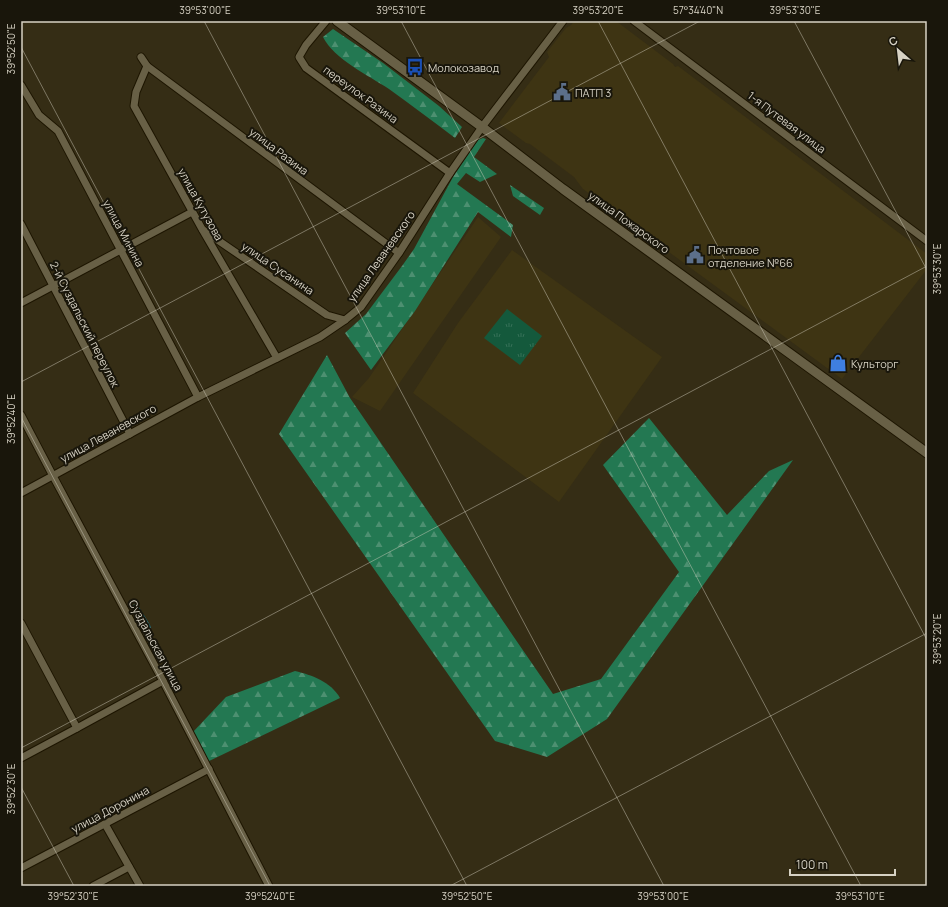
<svg xmlns="http://www.w3.org/2000/svg" width="948" height="907" font-family="Manrope,sans-serif">
  <style>
    .built { fill: #3e3413 }
    .grass { fill: url(#grass-tufts) }
    .forest { fill: url(#forest-firs) }
    .water { fill: url(#water-rules) }
    .lines { fill: none; stroke-linecap: round; stroke-linejoin: round }
    .minor-casing { stroke: #1d1500; stroke-width: 9 }
    .tertiary-casing { stroke: #1d1500; stroke-width: 11 }
    .minor { stroke: #686046; stroke-width: 7 }
    .tertiary { stroke: #686046; stroke-width: 9 }
    .ticks { fill: none; stroke: #d7d2c4; stroke-width: 1; stroke-opacity: 0.45 }
    .labels { text-anchor: middle; dominant-baseline: central; stroke-width: 4; stroke-linejoin: round; paint-order: stroke }
    .poi-label { font-size: 11px; fill: #d7d2c4; stroke: #19160b; text-anchor: start }
    .street-label { font-size: 11px; fill: #d7d2c4; stroke: #19160b }
    .neatline { fill: none; stroke: #d7d2c4; stroke-width: 1.5 }
    .ticks-label { font-size: 10px; text-anchor: middle; fill: #d7d2c4 }
  </style>
  <defs>
    <pattern id="grass-tufts" width="24" height="20" patternUnits="userSpaceOnUse"><rect width="24" height="20" fill="#14593c"/><path d="M3 7l-1-3M5 7V3M7 7l1-3M15 17l-1-3M17 17v-4M19 17l1-3" fill="none" stroke="#357057"/></pattern>
    <pattern id="forest-firs" width="22" height="20" patternUnits="userSpaceOnUse"><rect width="22" height="20" fill="#237852"/><path d="M5 1l3.5 6h-7zM16 11l3.5 6h-7z" fill="#4d9071"/></pattern>
    <pattern id="water-rules" width="6" height="5" patternUnits="userSpaceOnUse"><rect width="6" height="5" fill="#1a6f7f"/><path d="M0 2.5h6" fill="none" stroke="#458995"/></pattern>
  </defs>
  <rect width="100%" height="100%" fill="#352d15"/>
  <!-- built -->
  <g class="built">
    <polygon points="574,21 616,21 673,64 675,67 678,66 927,254 927,269 842,379 583,189 574,177 530,144 526,143 499,123 549,57 547,52 566,28 571,25"/>
    <polygon points="478,217 501,237 380,411 352,397 369,378"/>
    <polygon points="512,250 662,357 559,502 413,393 458,323"/>
  </g>
  <!-- grass -->
  <polygon class="grass" points="507,309 542,336 520,365 484,338"/>
  <!-- forest -->
  <g class="forest">
    <path d="M333 29 383 63 439 106 462 127 455 138C433 121 411 105 389 89 368 75 334 59 323 37Z"/>
    <polygon points="483,138 486,139 474,157 497,174 480,182 466,173 457,184 513,225 511,237 478,212 415,311 371,370 345,333 366,314 402,266 414,249 453,177 478,140"/>
    <polygon points="510,185 544,208 540,215 513,196"/>
    <polygon points="327,355 350,398 553,694 601,679 679,572 603,465 649,418 727,515 769,471 793,460 607,719 547,757 495,741 279,434"/>
    <path d="M295 671C312 675 331 682 340 698L207 762 193 732 226 697Z"/>
  </g>
  <!-- water -->
  <path class="water" d="M137 604 150 625 151 628 149 630C141 627 135 616 132 607L133 605Z"/>
  <g class="lines">
    <!-- minor casing -->
    <g class="minor-casing">
      <g id="minor">
        <polyline points="326,21 306,45 299,57 306,68 450,173"/>
        <polyline points="634,21 927,241"/>
        <polyline points="141,57 147,66 136,92 134,106 202,229 277,358"/>
        <polyline points="147,66 399,253"/>
        <polyline points="21,85 39,115 58,131 198,397"/>
        <polyline points="21,224 130,434"/>
        <polyline points="203,230 327,315 345,320"/>
        <polyline points="21,303 192,212"/>
        <polyline points="21,415 53,476 163,681 269,886"/>
        <polyline points="21,493 198,397 320,337 345,320 361,307 399,253 450,173 482,127 563,21"/>
        <polyline points="21,623 77,728"/>
        <polyline points="21,758 77,728 163,681"/>
        <polyline points="105,824 140,886"/>
        <polyline points="21,868 209,769"/>
        <polyline points="93,886 129,867"/>
      </g>
    </g>
    <!-- tertiary casing -->
    <g class="tertiary-casing">
      <polyline id="tertiary" points="337,21 482,127 563,189 927,453"/>
    </g>
    <!-- minor -->
    <use href="#minor" class="minor"/>
    <!-- tertiary -->
    <use href="#tertiary" class="tertiary"/>
  </g>
  <!-- ticks -->
  <path class="ticks" d="M204 21 664 886M401 21 861 886M598 21 927 640M794 21 927 270M21 47 467 886M21 382 700 21M21 417 270 886M21 748 927 266M21 787 74 886M450 886 927 633"/>
  <!-- icons -->
  <defs>
    <g id="bus-bare" transform="scale(1.38)"><path d="M-5-6H5V4H4V6H2V4H-2V6H-4V4H-5ZM-3.5-4V0h7V-4ZM-3.5 1.2v1.5H-2V1.2ZM2 1.2v1.5H3.5V1.2Z" fill="#1a4fb4" stroke="#19160b" stroke-width="2.5" paint-order="stroke"/></g>
    <g id="civic-bare" transform="scale(1.38)"><path d="M-.6-6.5H3V-4.5H.6V-3L4-1V1h2V6H-6V1h2V-1L-.6-3ZM-1.2 2.5V6h2.4V2.5Z" fill="#5c6f8a" stroke="#19160b" stroke-width="2.5" paint-order="stroke"/></g>
    <g id="shop-bare" transform="scale(1.38)"><path d="M-5-2.5h2.3a2.7 3.5 0 0 1 5.4 0H5L5.5 6h-11ZM-1.5-2.5h3a1.5 2.3 0 0 0-3 0Z" fill="#3f7fe0" stroke="#19160b" stroke-width="2.5" paint-order="stroke"/></g>
  </defs>
  <g fill-rule="evenodd">
    <use href="#bus-bare" x="415" y="67"/>
    <use href="#civic-bare" x="562" y="92"/>
    <use href="#civic-bare" x="695" y="255"/>
    <use href="#shop-bare" x="838" y="363"/>
  </g>
  <g class="labels">
    <!-- poi labels -->
    <g class="poi-label">
      <text x="428" y="67">Молокозавод</text>
      <text x="575" y="92">ПАТП 3</text>
      <text x="708" y="249">Почтовое<tspan x="708" dy="13">отделение №66</tspan></text>
      <text x="851" y="363">Культорг</text>
    </g>
    <!-- street labels -->
    <g class="street-label">
      <text transform="translate(361 94) rotate(36)">переулок Разина</text>
      <text transform="translate(787 122) rotate(37)">1-я Путевая улица</text>
      <text transform="translate(279 151) rotate(37)">улица Разина</text>
      <text transform="translate(201 204) rotate(61)">улица Кутузова</text>
      <text transform="translate(629 222) rotate(36)">улица Пожарского</text>
      <text transform="translate(124 233) rotate(62)">улица Минина</text>
      <text transform="translate(381 256) rotate(-55)">улица Леваневского</text>
      <text transform="translate(278 268) rotate(34)">улица Сусанина</text>
      <text transform="translate(85 324) rotate(63)">2-й Суздальский переулок</text>
      <text transform="translate(108 433) rotate(-29)">улица Леваневского</text>
      <text transform="translate(156 645) rotate(62)">Суздальская улица</text>
      <text transform="translate(110 809) rotate(-28)">улица Доронина</text>
    </g>
  </g>
  <!-- border -->
  <rect width="948" height="907" fill="none" stroke="#19160b" stroke-width="44"/>
  <!-- north arrow -->
  <g transform="translate(898 50) rotate(332)" stroke="#19160b" stroke-width="3" paint-order="stroke">
  <path d="M0-3L7 15L0 10L-7 15Z" fill="#d7d2c4"/>
  <text y="-6" font-size="11" font-weight="bold" text-anchor="middle" fill="#d7d2c4">С</text>
  </g>
  <!-- scale -->
  <path d="M790 869v6h105v-6" fill="none" stroke="#d7d2c4" stroke-width="2"/>
  <text x="796" y="869" font-size="12" fill="#d7d2c4" stroke="#19160b" stroke-width="3" paint-order="stroke">100 m</text>
  <rect x="22" y="22" width="904" height="863" class="neatline"/>
  <g class="ticks-label">
    <text x="205" y="14">39°53'00"E</text>
    <text x="401" y="14">39°53'10"E</text>
    <text x="598" y="14">39°53'20"E</text>
    <text x="698" y="14">57°34'40"N</text>
    <text x="795" y="14">39°53'30"E</text>
    <text transform="translate(11 49) rotate(-90)" y="4">39°52'50"E</text>
    <text transform="translate(937 269) rotate(-90)" y="4">39°53'30"E</text>
    <text transform="translate(11 419) rotate(-90)" y="4">39°52'40"E</text>
    <text transform="translate(937 639) rotate(-90)" y="4">39°53'20"E</text>
    <text transform="translate(11 789) rotate(-90)" y="4">39°52'30"E</text>
    <text x="73" y="900">39°52'30"E</text>
    <text x="270" y="900">39°52'40"E</text>
    <text x="467" y="900">39°52'50"E</text>
    <text x="663" y="900">39°53'00"E</text>
    <text x="860" y="900">39°53'10"E</text>
  </g>
</svg>
